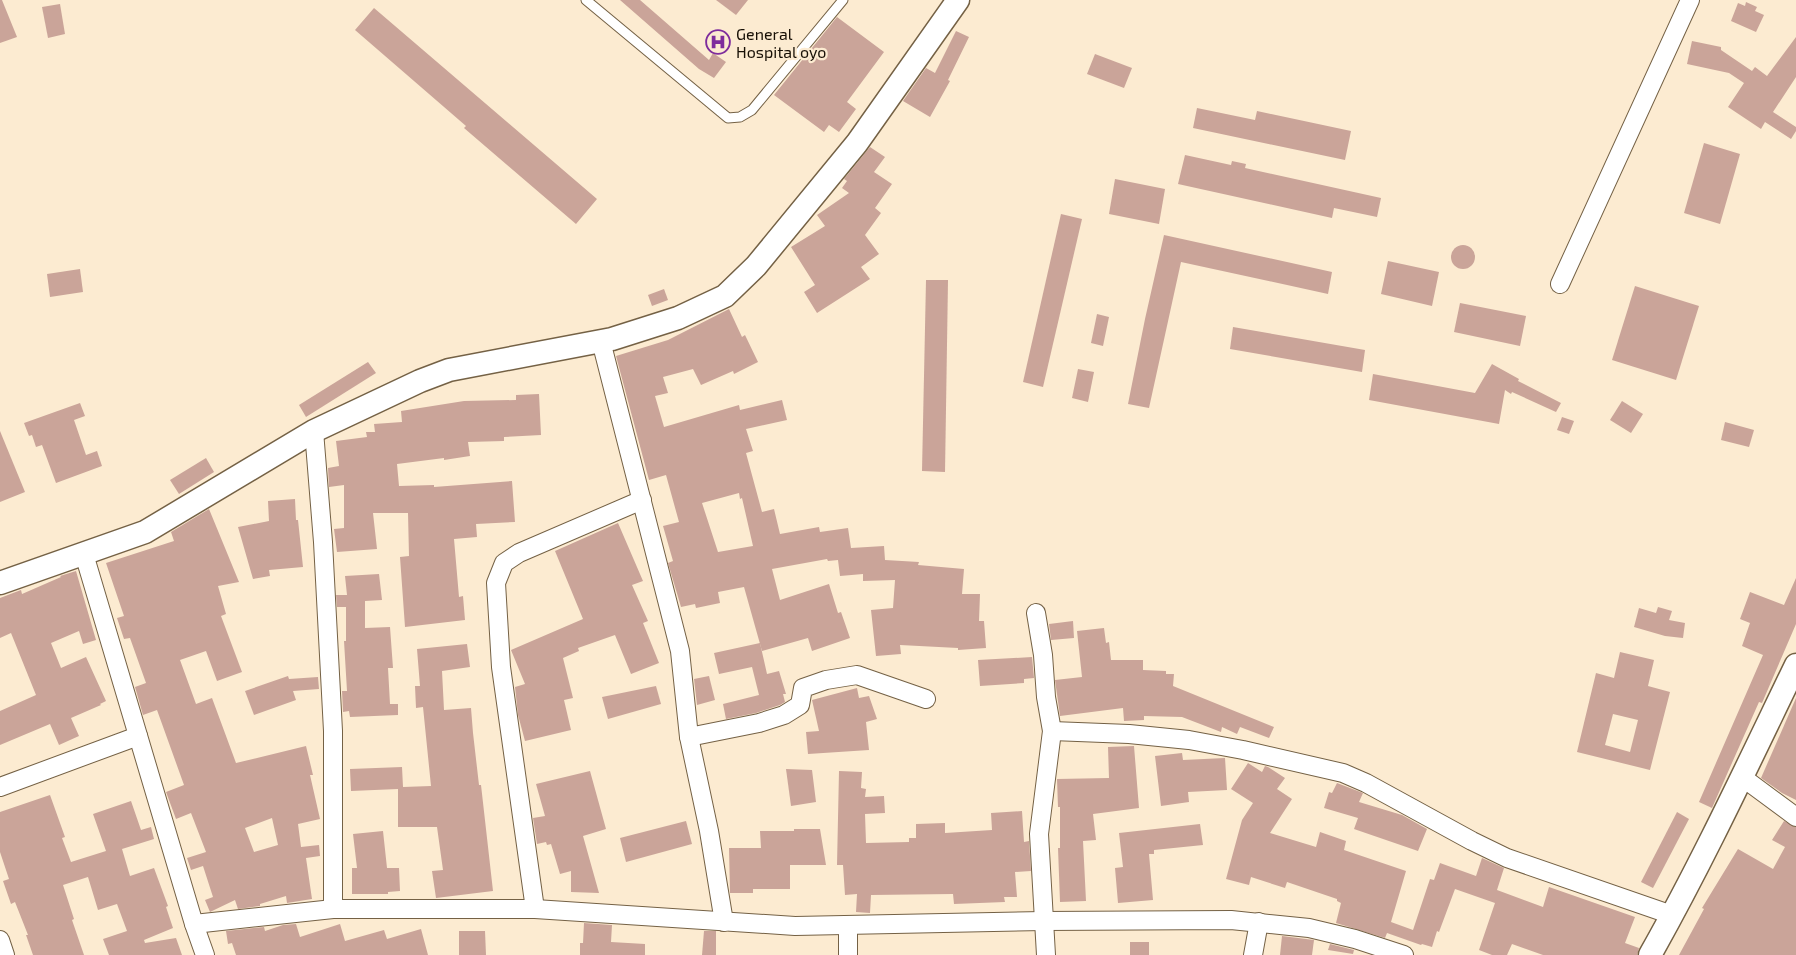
<svg xmlns="http://www.w3.org/2000/svg" width="1796" height="955" font-family="'Exo 2',sans-serif">
  <style>
    .building { fill: #caa499; fill-rule: evenodd }
    .lines { fill: none; stroke-linecap: round; stroke-linejoin: round }
    .service-casing { stroke: #746145; stroke-width: 11 }
    .minor-casing { stroke: #746145; stroke-width: 20 }
    .tertiary-casing { stroke: #746145; stroke-width: 25 }
    .service { stroke: #fff; stroke-width: 9 }
    .minor { stroke: #fff; stroke-width: 18 }
    .tertiary { stroke: #fff; stroke-width: 22 }
    .labels { text-anchor: middle; dominant-baseline: central; stroke-width: 4.5; stroke-linejoin: round; paint-order: stroke }
    .poi-label { font-size: 16px; fill: #181006; stroke: #fcebd1; text-anchor: start }
  </style>
  <rect width="100%" height="100%" fill="#fcebd1"/>
  <!-- building -->
  <g class="building">
    <polygon points="0,0 2,0 17,37 0,43"/>
    <polygon points="620,0 640,0 709,60 713,53 726,62 714,78 699,69"/>
    <polygon points="716,0 748,0 736,15"/>
    <polygon points="1746,2 1757,7 1755,11 1764,15 1756,32 1731,21 1738,3 1745,6"/>
    <polygon points="60,4 65,34 48,38 42,7"/>
    <polygon points="374,8 597,199 576,224 464,128 466,126 355,30"/>
    <polygon points="837,17 884,52 847,102 856,109 839,132 829,125 824,132 774,95"/>
    <polygon points="956,31 969,37 948,80 950,81 930,117 903,101 926,68 935,73"/>
    <polygon points="1796,37 1796,77 1773,112 1796,127 1796,131 1791,139 1765,122 1761,129 1728,107 1744,83 1729,73 1687,64 1692,41 1721,47 1721,50 1752,71 1755,67 1767,76"/>
    <polygon points="1095,54 1132,68 1124,88 1087,74"/>
    <polygon points="1197,108 1255,120 1257,111 1351,131 1345,160 1193,128"/>
    <polygon points="1704,143 1740,154 1720,224 1684,213"/>
    <polygon points="870,147 885,157 874,172 892,184 875,208 881,213 865,235 879,254 861,267 870,279 817,313 804,292 815,285 791,247 825,226 817,215 849,193 842,188 847,181 844,179"/>
    <polygon points="1185,155 1231,165 1232,161 1246,164 1245,168 1381,198 1377,217 1334,208 1332,218 1178,184"/>
    <polygon points="1115,179 1165,189 1159,224 1109,214"/>
    <polygon points="1061,214 1082,219 1043,387 1023,382"/>
    <polygon points="1164,235 1332,272 1328,294 1181,262 1149,408 1128,404 1145,319"/>
    <circle cx="1463" cy="257" r="12"/>
    <polygon points="1388,261 1439,272 1432,306 1381,294"/>
    <polygon points="80,269 83,292 50,297 47,274"/>
    <polygon points="926,280 948,280 945,472 922,471"/>
    <polygon points="1635,286 1699,306 1676,380 1612,360"/>
    <polygon points="664,289 668,300 652,306 648,295"/>
    <polygon points="1460,303 1526,316 1520,346 1454,332"/>
    <path d="M729 309 742 337 745 335 758 362 734 374 733 371 701 385 693 369 663 377 668 393 655 396 664 427 739 405 740 410 782 400 787 420 746 429 753 451 746 453 762 512 774 509 780 534 819 527 820 532 848 528 851 548 884 546 885 560 919 562 918 565 964 569 962 594H980L979 621H984L986 648 958 650V648L900 645 901 654 876 656 871 610 893 608 895 580 863 581V574L840 576 838 560 828 561 827 559 772 569 780 600 829 584 838 613 841 612 850 638 812 651 808 638 762 651 744 587 718 592 720 603 696 608 695 604 681 607 668 563 673 561 663 526 679 522 666 475 649 480 616 356 668 340ZM739 493 740 499 742 498 753 546 718 552 702 503Z"/>
    <polygon points="1097,314 1109,317 1103,346 1091,343"/>
    <polygon points="1233,327 1365,350 1362,372 1230,349"/>
    <polygon points="368,362 376,373 306,417 299,405"/>
    <polygon points="1492,364 1519,379 1518,381 1561,403 1556,412 1512,392 1511,394 1505,390 1499,424 1369,400 1373,374 1475,393"/>
    <polygon points="1078,369 1094,372 1088,402 1072,398"/>
    <polygon points="539,394 541,435 504,437 504,441 468,442 470,456 444,460 444,458 397,464 399,486 434,485 434,487 512,481 515,522 476,524 477,537 454,539 459,597 463,596 465,620 405,627 400,557 409,556 408,513 373,513 377,549 337,552 334,529 344,528 344,485 329,487 328,468 339,466 336,441 367,437 366,432 375,432 374,424 402,422 401,411 464,401 516,400 516,395"/>
    <polygon points="1622,401 1643,414 1631,433 1610,420"/>
    <polygon points="80,403 85,416 74,420 86,455 97,451 102,466 56,483 42,445 36,447 32,435 29,436 24,423"/>
    <polygon points="1562,417 1574,421 1569,434 1557,430"/>
    <polygon points="1725,422 1754,430 1749,447 1721,440"/>
    <polygon points="0,431 25,492 0,502"/>
    <polygon points="206,458 214,472 179,494 170,480"/>
    <polygon points="295,499 296,520 298,520 303,567 269,570 270,576 253,579 238,527 269,521 268,501"/>
    <path d="M209 509 239 582 218 586 226 614 221 616 242 672 217 681 206 651 180 660 196 704 212 698 236 763 306 746 313 775H310L320 819 298 824 301 847 319 845 320 856 306 858 312 899 287 903 286 896 260 904V906L238 909 235 900 210 912 205 900 213 897 203 866 191 870 187 858 206 852 191 813 176 819 166 792 184 785 157 710 143 715 135 687 146 683 130 638 124 639 117 618 124 616 106 563 174 541 171 532ZM272 818 278 845 254 852 245 828Z"/>
    <polygon points="618,523 643,581 632,585 648,621 643,623 659,663 631,674 615,635 578,648 579,651 563,658 573,698 564,700 571,730 525,741 518,715 515,687 525,684 511,650 583,619 555,551"/>
    <polygon points="76,571 96,640 83,644 79,631 51,643 61,668 86,657 106,701 100,704 101,705 71,718 79,736 59,745 50,724 0,745 0,711 36,695 11,633 0,638 0,598 21,590 22,594 61,577 60,576"/>
    <polygon points="379,574 382,600 365,601 365,628 390,627 393,668 388,668 390,704 398,704 398,715 350,717 349,711 343,712 342,691 347,691 344,641 346,641 346,607 337,607 336,595 347,595 345,576"/>
    <polygon points="1796,578 1796,624 1762,703 1759,702 1712,808 1699,802 1763,655 1742,646 1750,623 1740,619 1750,592 1784,605"/>
    <polygon points="1658,607 1672,611 1669,620 1685,623 1683,638 1665,636 1634,627 1639,608 1656,613"/>
    <polygon points="1073,621 1074,638 1051,640 1049,624"/>
    <polygon points="1104,628 1106,643 1109,642 1111,660 1143,660 1143,670 1166,671 1166,674 1174,674 1173,686 1274,727 1269,738 1240,727 1237,734 1222,727 1221,732 1182,717 1144,716 1144,720 1124,721 1123,708 1060,716 1055,680 1082,677 1077,631"/>
    <polygon points="760,643 767,674 779,671 786,694 783,694 785,702 780,705 756,713 726,719 723,704 759,695 752,667 719,674 714,653"/>
    <polygon points="467,644 470,667 442,671 444,710 471,708 473,733 479,785 481,785 493,891 436,898 432,871 443,870 437,827 398,827 398,789 351,791 350,769 402,767 403,787 431,786 423,707 416,708 415,686 420,686 417,649"/>
    <path d="M1620 652 1654 660 1648 686 1670 692 1650 770 1577 752 1596 673 1614 678ZM1613 714 1638 720 1630 752 1605 745Z"/>
    <polygon points="1032,657 1034,678 1024,679 1024,683 980,686 978,660"/>
    <polygon points="288,676 289,679 318,677 319,689 293,691 296,700 254,715 245,691"/>
    <polygon points="709,676 715,700 697,705 694,679"/>
    <polygon points="656,686 661,704 608,719 602,697"/>
    <polygon points="857,688 859,698 869,696 877,719 866,722 869,750 808,754 806,732 819,731 812,700"/>
    <polygon points="1796,698 1796,800 1782,793 1761,778"/>
    <polygon points="1134,746 1139,808 1093,814 1096,840 1083,841 1086,901 1060,902 1058,848 1060,848 1060,807 1058,807 1057,779 1109,778 1108,747"/>
    <polygon points="1182,753 1183,760 1225,758 1227,790 1188,792 1189,802 1161,806 1155,756"/>
    <polygon points="1248,763 1262,772 1265,766 1268,767 1285,778 1277,789 1292,799 1270,833 1316,847 1320,832 1346,841 1344,850 1406,871 1391,922 1413,930 1430,879 1434,880 1440,863 1476,876 1482,858 1504,868 1497,890 1543,907 1549,887 1635,917 1625,943 1639,948 1637,955 1543,955 1512,944 1507,955 1492,955 1479,950 1495,903 1455,889 1439,932 1437,931 1432,947 1422,944 1421,945 1387,933 1385,938 1336,923 1341,903 1337,901 1337,899 1287,882 1285,888 1251,877 1249,885 1226,879 1242,820 1253,803 1231,789"/>
    <polygon points="786,769 812,770 816,802 791,806"/>
    <polygon points="590,771 606,829 583,836 599,893 571,892 571,871 560,874 551,844 547,845 546,842 537,844 533,818 545,816 536,784"/>
    <polygon points="839,771 862,772 861,788 866,789 865,797 884,796 885,813 865,814 866,843 909,842 909,838 916,838 916,824 945,823 945,833 992,830 991,813 1022,811 1024,842 1029,841 1031,871 1015,872 1017,897 1004,897 1005,902 954,904 953,894 871,895 870,913 856,912 857,894 845,895 843,865 837,865"/>
    <polygon points="1337,783 1363,793 1359,802 1402,815 1427,829 1418,851 1354,829 1358,818 1324,808 1329,792 1332,793"/>
    <polygon points="50,795 65,837 62,838 71,862 106,851 93,814 131,801 141,830 151,827 154,839 122,849 130,876 154,868 168,906 166,907 173,928 144,940 145,943 176,938 182,955 109,955 103,939 127,931 117,904 98,910 88,877 63,885 74,919 72,920 84,955 33,955 26,935 28,935 15,902 11,904 3,881 9,879 0,852 0,812"/>
    <polygon points="1677,812 1689,819 1653,888 1641,882"/>
    <polygon points="686,821 692,844 626,862 620,838"/>
    <polygon points="1784,821 1796,827 1796,955 1679,955 1704,909 1702,908 1738,849 1773,869 1785,847 1772,840"/>
    <polygon points="1200,824 1203,845 1154,850 1154,854 1149,854 1153,900 1118,903 1115,868 1123,867 1119,833"/>
    <polygon points="794,829 820,829 826,865 790,865 790,889 753,889 753,893 730,893 729,848 761,848 760,831 794,831"/>
    <polygon points="383,831 387,868 399,868 400,891 388,892 388,894 352,894 352,868 357,868 353,834"/>
    <polygon points="584,923 612,925 611,942 645,944 645,955 580,955 580,943 583,943"/>
    <polygon points="296,924 300,937 340,924 345,941 384,930 387,939 421,929 428,955 236,955 232,943 228,944 226,931 264,927 265,931 283,925"/>
    <polygon points="459,931 485,931 486,955 459,955"/>
    <polygon points="704,931 716,931 716,955 702,955"/>
    <polygon points="1282,936 1314,940 1312,955 1280,955"/>
    <rect x="1130" y="942" width="19" height="13"/>
    <polygon points="1330,944 1354,950 1353,954 1328,950"/>
  </g>
  <g class="lines">
    <!-- service casing -->
    <g class="service-casing">
      <polyline id="service" points="586,0 728,118 740,117 752,110 843,0"/>
    </g>
    <!-- minor casing -->
    <g class="minor-casing">
      <g id="minor">
        <polyline points="1560,284 1690,0"/>
        <polyline points="601,341 680,651 689,737 709,831 724,922"/>
        <polyline points="314,431 323,542 333,731 333,909"/>
        <polyline points="84,554 194,924 205,955"/>
        <polyline points="1036,613 1043,655 1046,697 1052,731 1039,834 1046,955"/>
        <polyline points="1052,731 1129,734 1189,740 1243,750 1343,773 1366,783 1472,841 1507,858 1672,915"/>
        <polyline points="689,737 759,723 784,715 800,705 803,688 826,680 857,675 926,699"/>
        <polyline points="1742,777 1796,817"/>
        <polyline points="0,787 138,736"/>
        <polyline points="535,909 501,667 496,583 504,563 519,553 642,500"/>
        <polyline points="194,924 333,909 535,909 795,926 1043,921 1231,920 1309,928 1355,939 1404,955"/>
        <polyline points="0,940 5,955"/>
        <polyline points="848,955 848,926"/>
        <polyline points="1253,955 1259,922"/>
      </g>
    </g>
    <!-- tertiary casing -->
    <g class="tertiary-casing">
      <g id="tertiary">
        <polyline points="0,583 145,532 314,431 420,381 449,370 612,339 678,318 725,296 756,266 857,143 958,0"/>
        <path d="M1650 955C1703 861 1749 762 1796 665"/>
      </g>
    </g>
    <!-- service -->
    <use href="#service" class="service"/>
    <!-- minor -->
    <use href="#minor" class="minor"/>
    <!-- tertiary -->
    <use href="#tertiary" class="tertiary"/>
  </g>
  <!-- icons -->
  <defs>
    <g id="hospital-ring" transform="scale(1.25)"><circle r="9.5" fill="#fcebd1" stroke="#7e2c9c" stroke-width="1.5"/><path d="M-5-5h3v3.5h4V-5h3V5h-3V1.5h-4V5h-3Z" fill="#7e2c9c"/></g>
  </defs>
  <g fill-rule="evenodd">
    <use href="#hospital-ring" x="718" y="42"/>
  </g>
  <g class="labels">
    <!-- poi labels -->
    <g class="poi-label">
      <text x="736" y="33">General<tspan x="736" dy="18">Hospital oyo</tspan></text>
    </g>
  </g>
</svg>
